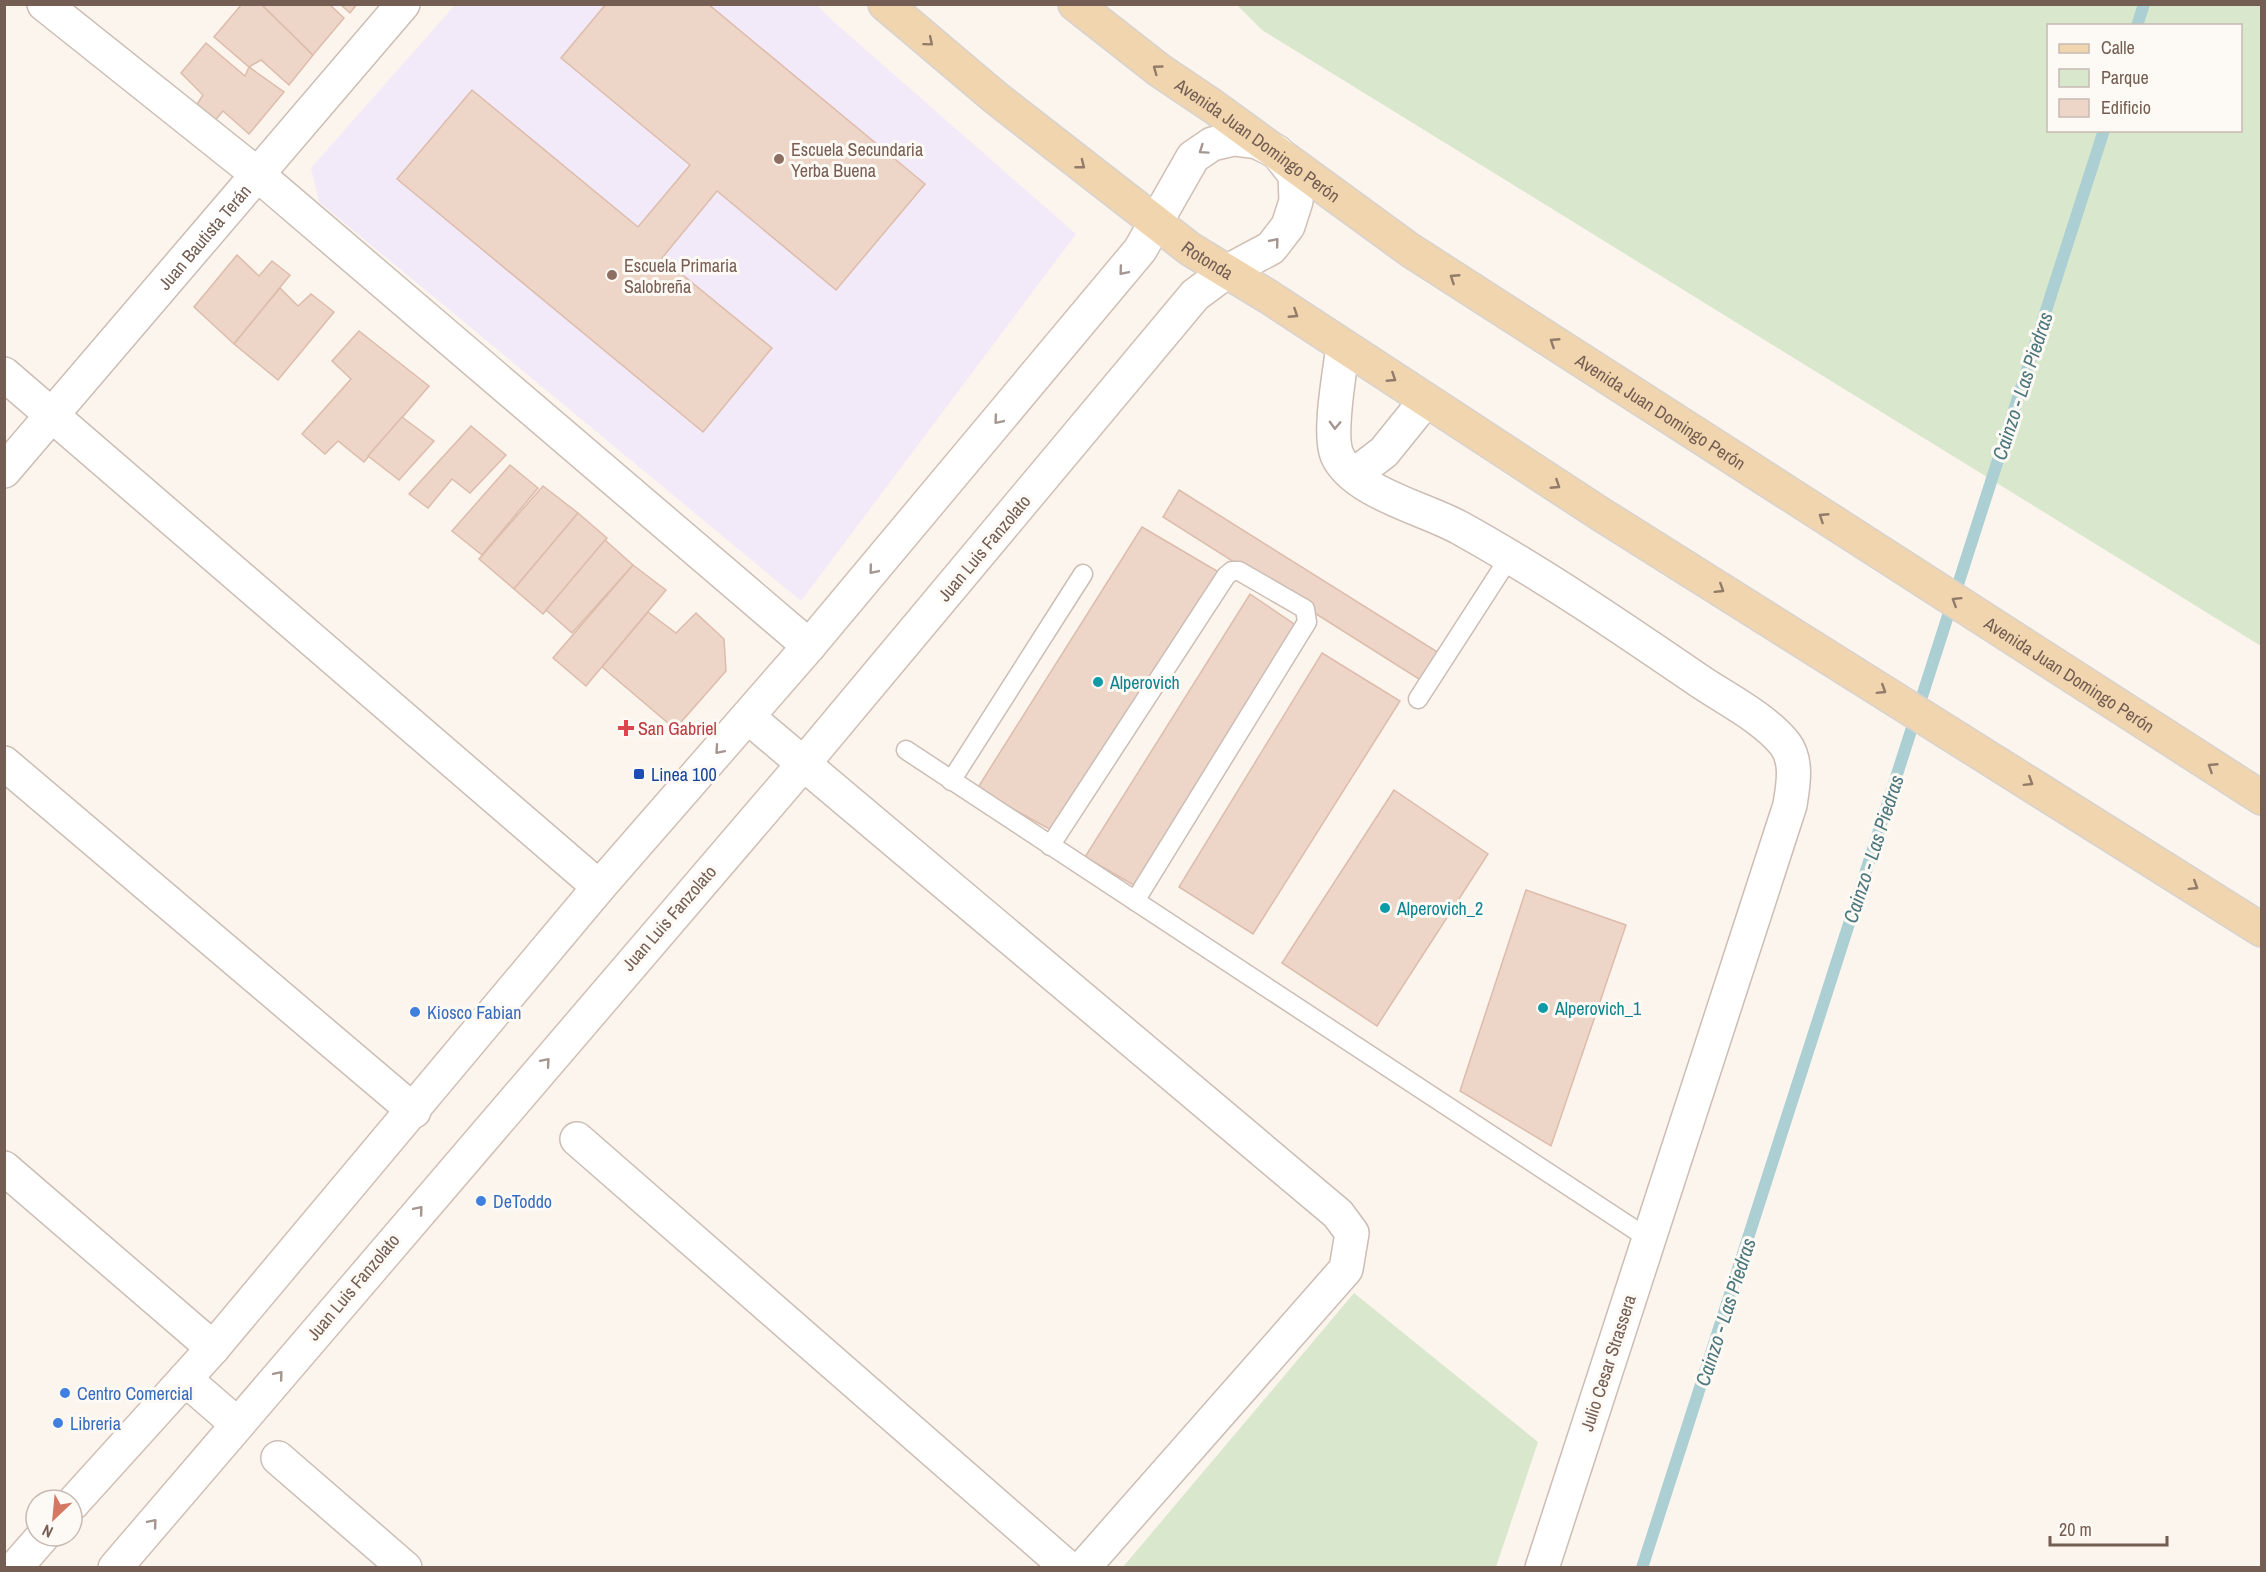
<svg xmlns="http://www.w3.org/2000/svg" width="2266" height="1572" font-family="'Archivo Narrow',sans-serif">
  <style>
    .education { fill: #f2eaf8 }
    .green { fill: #d9e7cd; fill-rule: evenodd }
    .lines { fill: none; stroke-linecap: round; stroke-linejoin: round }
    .stream { stroke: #abcfd3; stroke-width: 12 }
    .building { fill: #edd5c8; stroke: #ddbcab; stroke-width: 1.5 }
    .lane-casing { stroke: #ccbdb4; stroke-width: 21 }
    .street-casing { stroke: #ccbdb4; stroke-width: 36 }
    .secondary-casing { stroke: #d1bfb4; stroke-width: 36 }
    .primary-casing { stroke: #d8d2cf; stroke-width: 36 }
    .lane { stroke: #fff; stroke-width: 18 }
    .street { stroke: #fff; stroke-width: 33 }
    .secondary { stroke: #fff; stroke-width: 33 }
    .primary { stroke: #f0d5af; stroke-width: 33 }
    .oneway { stroke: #937b69 }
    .oneway2 { stroke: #a5968f }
    .education-dot { fill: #8d6e63; stroke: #fdf9f4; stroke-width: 2 }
    .culture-dot { fill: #0f9aa8; stroke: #fdf9f4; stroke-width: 2 }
    .health-dot { fill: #e0444e; stroke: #fdf9f4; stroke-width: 2 }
    .transit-dot { fill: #1a4fb4; stroke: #fdf9f4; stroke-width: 2 }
    .shop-dot { fill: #3f7fe0; stroke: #fdf9f4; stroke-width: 2 }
    .labels { text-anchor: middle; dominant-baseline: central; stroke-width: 6; stroke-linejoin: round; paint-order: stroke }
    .street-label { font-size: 18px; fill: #745d52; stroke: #fdf9f4 }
    .education-label { font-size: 18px; fill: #785e54; stroke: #fdf9f4; text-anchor: start }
    .culture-label { font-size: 18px; fill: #0d838f; stroke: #fdf9f4; text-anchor: start }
    .health-label { font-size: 18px; fill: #be3a42; stroke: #fdf9f4; text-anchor: start }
    .transit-label { font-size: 18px; fill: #164399; stroke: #fdf9f4; text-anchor: start }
    .shop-label { font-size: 18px; fill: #366cbe; stroke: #fdf9f4; text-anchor: start }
    .water-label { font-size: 20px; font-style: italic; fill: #4b777d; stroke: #fdf9f4 }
  </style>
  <rect width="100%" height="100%" fill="#fbf5ed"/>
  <!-- education -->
  <polygon class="education" points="455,5 817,5 834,22 1076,234 801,601 319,202 311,168"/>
  <!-- green -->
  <g class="green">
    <path d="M1237 5H2261V646L1262 30ZM2048 26H2240V130H2048Z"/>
    <polygon points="1354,1293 1538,1442 1496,1567 1123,1567"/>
  </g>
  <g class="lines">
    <!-- stream -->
    <g class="stream">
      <polyline points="2137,26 2144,4"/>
      <polyline points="1642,1568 2104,130"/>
    </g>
  </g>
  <!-- building -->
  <g class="building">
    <polygon points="242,4 261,4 313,55 289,85 261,60 249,67 214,37"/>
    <polygon points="261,4 329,4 344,18 313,55"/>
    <polygon points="340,4 357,4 350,13"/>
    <polygon points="606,4 708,4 925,184 836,290 717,191 662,258 772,348 703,432 397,179 472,90 638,227 690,165 561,58"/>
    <polygon points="206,43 245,76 249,67 284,92 249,134 223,111 213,123 196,106 203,95 181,73"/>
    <polygon points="237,255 259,276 272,261 290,275 234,344 194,307"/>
    <polygon points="280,288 298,306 311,294 334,312 278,380 234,344"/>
    <polygon points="359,331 429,386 364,462 338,441 325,454 302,434 351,379 332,361"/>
    <polygon points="402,417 434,441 399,480 368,456"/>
    <polygon points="471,426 506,455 470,493 452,479 428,508 409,494"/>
    <polygon points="510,465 538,488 482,555 452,531"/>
    <polygon points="543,486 578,513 514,589 479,559"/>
    <polygon points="1179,490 1439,653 1422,681 1163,517"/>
    <polygon points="578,513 607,538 543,614 514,589"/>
    <polygon points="1142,527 1222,574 1053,831 977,789"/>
    <polygon points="605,540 633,565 572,633 546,610"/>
    <polygon points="633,565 666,590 586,686 553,658"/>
    <polygon points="1250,594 1300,628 1137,887 1085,857"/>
    <polygon points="648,612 676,633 696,613 724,639 726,671 675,729 602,667"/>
    <polygon points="1322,653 1400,701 1253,934 1179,887"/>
    <polygon points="1394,790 1488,854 1377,1026 1282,963"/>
    <polygon points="1526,890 1626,925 1551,1146 1460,1091"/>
  </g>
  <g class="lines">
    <!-- lane casing -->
    <g class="lane-casing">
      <g id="lane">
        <polyline points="1418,699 1509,558"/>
        <polyline points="906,750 1649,1239"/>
        <polyline points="951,781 1083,574"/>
        <polyline points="1050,846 1226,576 1232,571 1239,571 1305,609 1307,622 1135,901"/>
      </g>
    </g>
    <!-- street casing -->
    <g class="street-casing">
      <g id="street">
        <polyline points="44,4 257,174 809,646"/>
        <path d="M1343 346C1340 371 1328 434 1337 455 1353 492 1426 509 1460 528 1543 574 1622 628 1701 682 1728 700 1764 718 1785 744 1798 761 1793 786 1790 805L1542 1568"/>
        <polyline points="4,374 599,887"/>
        <path id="s1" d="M4 471 403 4"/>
        <polyline points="1354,475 1384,452 1426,400"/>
        <polyline points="748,717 1338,1214 1352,1233 1346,1269 1083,1568"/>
        <polyline points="4,763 414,1111"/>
        <polyline points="577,1139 1068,1568"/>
        <polyline points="4,1168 213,1348"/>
        <polyline points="185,1379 237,1424"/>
        <polyline points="278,1458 405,1568"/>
      </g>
    </g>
    <!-- secondary casing -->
    <g class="secondary-casing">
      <g id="secondary">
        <polyline points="72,1504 213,1348 599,887 809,646 1140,250 1193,157 1212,144 1234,139 1257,142 1277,152 1295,175 1296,201 1288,226 1271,248 1226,272 1195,295 804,763 115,1568"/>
        <polyline points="15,1568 43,1536"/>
      </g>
    </g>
    <!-- primary casing -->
    <g class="primary-casing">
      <g id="primary">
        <path id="s2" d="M885 4 996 98 1190 249 1269 297 1602 515 2262 930"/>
        <path id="s3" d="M1075 4 1159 70 1214 107 1410 250 2262 798"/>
      </g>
    </g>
    <!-- lane -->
    <use href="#lane" class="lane"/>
    <!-- street -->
    <use href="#street" class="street"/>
    <!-- secondary -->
    <use href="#secondary" class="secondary"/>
    <!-- primary -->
    <use href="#primary" class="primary"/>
  </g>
  <!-- one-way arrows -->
  <defs><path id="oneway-chevron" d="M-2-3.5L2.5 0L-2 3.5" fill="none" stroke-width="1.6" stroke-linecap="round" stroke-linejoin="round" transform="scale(1.5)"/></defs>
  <g class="oneway">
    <use href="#oneway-chevron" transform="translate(929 42) rotate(40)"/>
    <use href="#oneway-chevron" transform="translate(1157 69) rotate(-144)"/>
    <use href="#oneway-chevron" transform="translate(1081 165) rotate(38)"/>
    <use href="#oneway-chevron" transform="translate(1454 278) rotate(-147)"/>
    <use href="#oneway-chevron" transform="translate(1294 314) rotate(33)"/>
    <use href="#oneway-chevron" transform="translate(1554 342) rotate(-147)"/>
    <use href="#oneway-chevron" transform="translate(1392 378) rotate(33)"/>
    <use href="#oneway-chevron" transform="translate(1556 485) rotate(33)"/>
    <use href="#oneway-chevron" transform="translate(1823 517) rotate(-147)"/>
    <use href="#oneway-chevron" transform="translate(1720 589) rotate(32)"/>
    <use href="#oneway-chevron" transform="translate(1956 601) rotate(-148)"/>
    <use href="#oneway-chevron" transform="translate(1882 690) rotate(32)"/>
    <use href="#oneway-chevron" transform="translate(2212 767) rotate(-147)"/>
    <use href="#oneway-chevron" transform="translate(2029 782) rotate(32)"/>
    <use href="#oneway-chevron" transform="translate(2194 886) rotate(32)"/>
  </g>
  <g class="oneway2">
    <use href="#oneway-chevron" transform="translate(1203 150) rotate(145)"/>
    <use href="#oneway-chevron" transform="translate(1275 242) rotate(-50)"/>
    <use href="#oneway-chevron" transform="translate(1123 271) rotate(130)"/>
    <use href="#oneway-chevron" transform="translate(998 420) rotate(130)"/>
    <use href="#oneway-chevron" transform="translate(1335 425) rotate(92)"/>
    <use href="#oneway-chevron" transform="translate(873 570) rotate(130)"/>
    <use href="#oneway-chevron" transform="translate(719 750) rotate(131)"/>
    <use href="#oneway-chevron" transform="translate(546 1062) rotate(-49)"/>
    <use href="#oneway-chevron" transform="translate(419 1210) rotate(-50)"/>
    <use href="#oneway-chevron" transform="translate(279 1375) rotate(-50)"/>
    <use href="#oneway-chevron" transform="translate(153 1523) rotate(-50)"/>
  </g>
  <!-- markers -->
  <g class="education-dot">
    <circle cx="779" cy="159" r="6"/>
    <circle cx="612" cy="275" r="6"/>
  </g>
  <g class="culture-dot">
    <circle cx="1098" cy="682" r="6"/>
    <circle cx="1385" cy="908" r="6"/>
    <circle cx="1543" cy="1008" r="6"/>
  </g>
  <path class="health-dot" d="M623 719h6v6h6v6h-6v6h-6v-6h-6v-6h6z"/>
  <rect class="transit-dot" x="633" y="768" width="12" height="12" rx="3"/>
  <g class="shop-dot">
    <circle cx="415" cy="1012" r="6"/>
    <circle cx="481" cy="1201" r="6"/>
    <circle cx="65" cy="1393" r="6"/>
    <circle cx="58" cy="1423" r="6"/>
  </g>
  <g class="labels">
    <!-- street labels -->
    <g class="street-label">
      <text stroke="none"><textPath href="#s3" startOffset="228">Avenida Juan Domingo Perón</textPath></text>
      <text stroke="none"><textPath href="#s1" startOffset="308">Juan Bautista Terán</textPath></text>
      <text stroke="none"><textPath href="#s2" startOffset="412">Rotonda</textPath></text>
      <text stroke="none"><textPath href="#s3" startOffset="714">Avenida Juan Domingo Perón</textPath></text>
      <text transform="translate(984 548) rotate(-50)">Juan Luis Fanzolato</text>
      <text stroke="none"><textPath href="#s3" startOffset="1200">Avenida Juan Domingo Perón</textPath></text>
      <text transform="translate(669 918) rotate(-49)">Juan Luis Fanzolato</text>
      <text transform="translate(353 1287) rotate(-50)">Juan Luis Fanzolato</text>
      <text transform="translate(1608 1363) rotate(-72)">Julio Cesar Strassera</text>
    </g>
    <!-- education labels -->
    <g class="education-label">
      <text x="791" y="149">Escuela Secundaria<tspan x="791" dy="21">Yerba Buena</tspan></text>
      <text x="624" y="265">Escuela Primaria<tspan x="624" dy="21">Salobreña</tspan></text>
    </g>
    <!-- culture labels -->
    <g class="culture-label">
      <text x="1110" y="682">Alperovich</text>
      <text x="1397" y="908">Alperovich_2</text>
      <text x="1555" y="1008">Alperovich_1</text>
    </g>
    <!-- health labels -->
    <g class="health-label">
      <text x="638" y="728">San Gabriel</text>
    </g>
    <!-- transit labels -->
    <g class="transit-label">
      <text x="651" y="774">Linea 100</text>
    </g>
    <!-- shop labels -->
    <g class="shop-label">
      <text x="427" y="1012">Kiosco Fabian</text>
      <text x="493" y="1201">DeToddo</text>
      <text x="77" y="1393">Centro Comercial</text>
      <text x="70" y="1423">Libreria</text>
    </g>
    <!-- water labels -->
    <g class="water-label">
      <text transform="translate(2022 386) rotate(-72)">Cainzo - Las Piedras</text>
      <text transform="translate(1873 849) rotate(-72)">Cainzo - Las Piedras</text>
      <text transform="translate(1725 1312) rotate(-72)">Cainzo - Las Piedras</text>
    </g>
  </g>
  <!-- border -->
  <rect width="2266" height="1572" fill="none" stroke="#745d52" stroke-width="12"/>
  <!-- legend -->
  <rect x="2047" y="24" width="195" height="108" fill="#fdf9f4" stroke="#c6bbb3" stroke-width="1.5"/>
  <rect x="2059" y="44" width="30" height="9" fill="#f0d5af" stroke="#c6bbb3" stroke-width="1.5"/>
  <text x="2101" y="54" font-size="18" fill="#745d52">Calle</text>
  <rect x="2059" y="69" width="30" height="18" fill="#d9e7cd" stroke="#c6bbb3" stroke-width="1.5"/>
  <text x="2101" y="84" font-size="18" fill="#745d52">Parque</text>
  <rect x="2059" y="99" width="30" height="18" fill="#edd5c8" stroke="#c6bbb3" stroke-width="1.5"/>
  <text x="2101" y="114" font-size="18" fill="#745d52">Edificio</text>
  <!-- north arrow -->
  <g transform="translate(54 1518) rotate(206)"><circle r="28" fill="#fdf9f4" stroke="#c6bbb3" stroke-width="1.5"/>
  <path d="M0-4.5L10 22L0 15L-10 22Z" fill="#d47763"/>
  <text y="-9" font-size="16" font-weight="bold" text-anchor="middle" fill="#745d52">N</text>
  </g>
  <!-- scale -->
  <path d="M2050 1536v9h117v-9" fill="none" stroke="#745d52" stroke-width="3"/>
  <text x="2059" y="1536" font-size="18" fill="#745d52" stroke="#fdf9f4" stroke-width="4.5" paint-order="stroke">20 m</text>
</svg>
